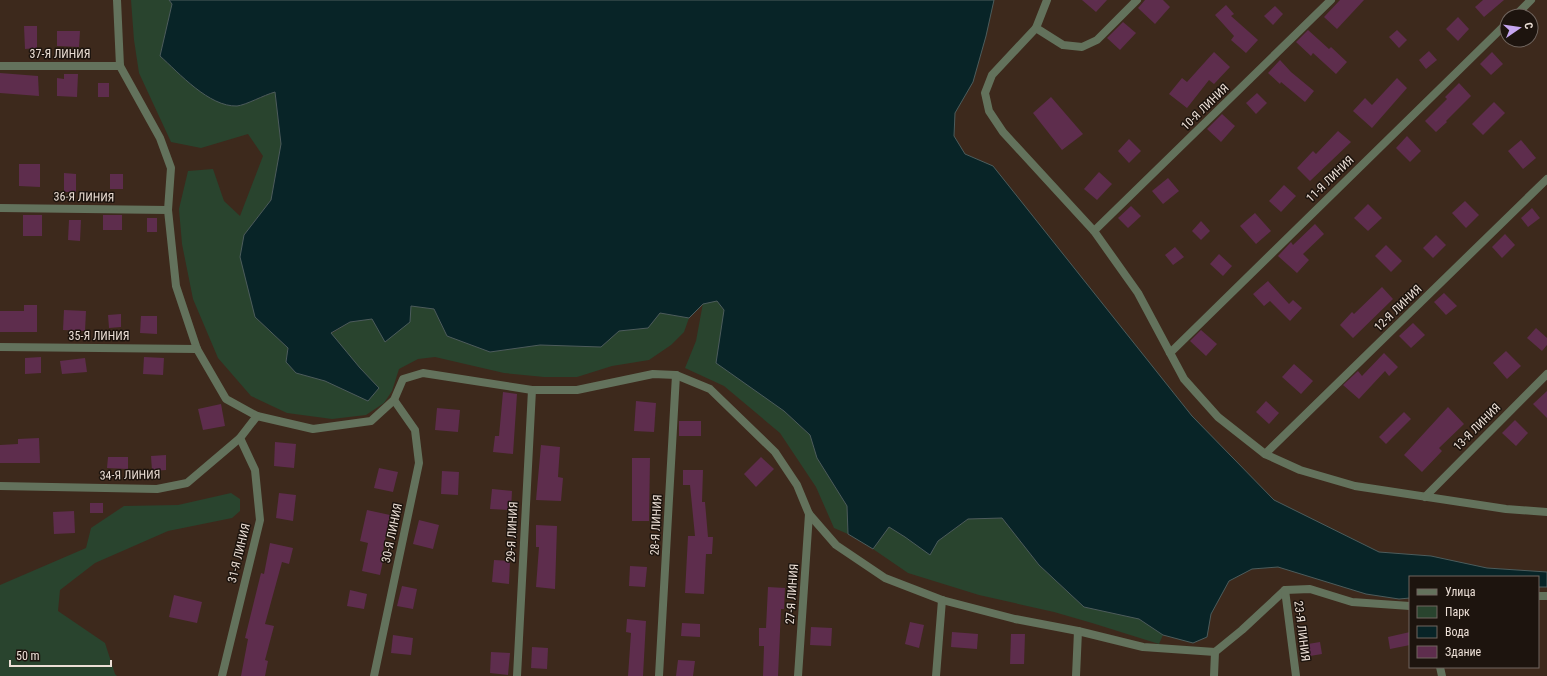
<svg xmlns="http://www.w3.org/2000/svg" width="1547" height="676" font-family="'Roboto Condensed',sans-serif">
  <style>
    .green { fill: #29442e }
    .water { fill: #082427; stroke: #4c5c5c }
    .building { fill: #5e2d4d }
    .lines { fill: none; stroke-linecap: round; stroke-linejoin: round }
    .street { stroke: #63725c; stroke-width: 8 }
    .labels { text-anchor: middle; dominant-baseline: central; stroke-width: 3; stroke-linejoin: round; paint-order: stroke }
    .street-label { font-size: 12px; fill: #ecdfd6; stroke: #1d140e }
  </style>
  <rect width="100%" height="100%" fill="#3d291c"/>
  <!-- green -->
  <g class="green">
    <path d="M131 0H169L172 4 160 56C179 73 209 106 237 106 245 105 266 95 275 92L281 144 271 200 244 235 255 317 288 348 286 362 296 373 325 381 368 401 379 388 360 368 331 334 350 322 372 319 386 342 411 306 434 309 447 336 490 352 540 345 601 347 619 331 648 328 660 313 689 318 684 332 671 345 649 360 612 366 577 377H544L504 373 435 357 418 359 399 369 392 391 384 403 366 415 332 419 287 413 251 396 218 358 193 299 182 244 179 209 188 171 213 169 224 201 240 216 263 156 248 134 201 148 171 142 139 73 134 40Z"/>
    <polygon points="717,301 724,310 723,321 784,411 810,435 817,458 847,506 848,534 834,528 816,487 780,433 724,386 685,368 696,341 703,303"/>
    <polygon points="231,493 240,499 240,511 232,518 168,531 95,563 60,590 58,611 105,643 115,674 117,676 0,676 0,585 86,548 91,528 124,506 178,505"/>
    <polygon points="1002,518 1039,565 1084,607 1139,619 1163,635 1159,644 1092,623 1054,612 979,595 908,573 873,549 889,527 905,537 938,541 968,519"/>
  </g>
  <!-- water -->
  <path class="water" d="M169 0H994L986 36 973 82 955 113 954 136 965 154 993 166 1192 416 1274 500 1379 552 1431 556 1487 568 1547 572V587H1538V577H1410V598L1399 599 1366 594 1278 567 1252 569 1229 581 1211 614 1207 637 1193 643 1163 635 1139 619 1084 607 1039 565 1002 518 968 519 938 541 930 555 905 537 889 527 873 549 848 534 847 506 817 458 810 435 784 411 716 363 724 310 717 301 703 304 689 318 660 313 648 328 619 331 601 347 540 345 490 352 447 336 434 309 411 306 410 322 385 342 372 319 350 322 331 333 360 368 379 388 368 401 325 381 296 373 286 362 288 348 255 317 240 257 244 235 271 200 281 144 275 92C264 95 246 105 237 106 209 107 179 73 160 56L172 4Z"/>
  <!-- building -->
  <g class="building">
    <polygon points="1082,0 1107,0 1096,12"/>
    <polygon points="1145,0 1163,0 1170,7 1155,24 1138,8"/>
    <polygon points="1340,0 1364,0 1337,29 1324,17"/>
    <polygon points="1483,0 1504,0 1484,17 1475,7"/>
    <polygon points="1226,5 1234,14 1231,16 1258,40 1246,53 1231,40 1234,36 1215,15"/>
    <polygon points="1275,6 1283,14 1273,25 1264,16"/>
    <polygon points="1458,17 1469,29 1458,41 1446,29"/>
    <polygon points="1123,22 1136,33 1120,50 1107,38"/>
    <polygon points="24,26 37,26 37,48 25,49"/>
    <polygon points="1308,30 1329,49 1331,47 1347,62 1336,74 1313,53 1311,56 1296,42"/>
    <polygon points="1397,30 1407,40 1399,48 1389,37"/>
    <polygon points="57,31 80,31 79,47 57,46"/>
    <polygon points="1429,51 1437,60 1426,69 1419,60"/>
    <polygon points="1214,52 1230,67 1214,84 1209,80 1187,108 1169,94 1182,78 1187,82"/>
    <polygon points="1492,52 1503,64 1491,75 1480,64"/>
    <polygon points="1280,60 1291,72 1314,91 1305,102 1281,82 1280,84 1268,73"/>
    <polygon points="0,73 38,76 39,96 0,93"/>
    <polygon points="64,74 78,74 77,97 57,96 57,78 64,79"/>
    <polygon points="1397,78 1407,88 1372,128 1353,111 1365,98 1372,105"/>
    <rect x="98" y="83" width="11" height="14"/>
    <polygon points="1459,83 1471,96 1446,121 1447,122 1436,132 1425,121 1447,99 1445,97"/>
    <polygon points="1257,93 1267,103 1256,114 1246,103"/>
    <polygon points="1051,97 1083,134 1062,150 1033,113"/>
    <polygon points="1494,102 1505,113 1483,135 1472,124"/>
    <polygon points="1222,114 1235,126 1221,142 1207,129"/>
    <polygon points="1338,131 1351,142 1310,181 1297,168 1313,151 1316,154"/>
    <polygon points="1407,136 1421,151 1410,162 1396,148"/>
    <polygon points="1129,139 1141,151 1129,163 1118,151"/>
    <polygon points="1521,140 1536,158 1523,169 1508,151"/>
    <polygon points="19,164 40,164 40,187 19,186"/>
    <polygon points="1099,172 1112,184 1097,200 1084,189"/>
    <polygon points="64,173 76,174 76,192 64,192"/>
    <rect x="110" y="174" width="13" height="15"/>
    <polygon points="1168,178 1179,191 1163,204 1152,191"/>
    <polygon points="1284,185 1296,196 1281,212 1269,201"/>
    <polygon points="1465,201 1479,215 1466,228 1452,213"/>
    <polygon points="1368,204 1382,218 1368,231 1354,218"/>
    <polygon points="1131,206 1141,216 1128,228 1118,218"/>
    <polygon points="1532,208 1540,218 1528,227 1521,218"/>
    <polygon points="1255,213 1271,231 1256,244 1240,226"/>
    <rect x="23" y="215" width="19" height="21"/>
    <rect x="103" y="215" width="19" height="15"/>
    <rect x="147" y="218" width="10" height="14"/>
    <polygon points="69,220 81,220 80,241 68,240"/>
    <polygon points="1201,221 1210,231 1201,240 1192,231"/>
    <polygon points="1315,224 1324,234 1303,254 1309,260 1297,273 1278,256 1291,242 1293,245"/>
    <polygon points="1505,234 1515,245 1502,258 1492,247"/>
    <polygon points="1436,235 1446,245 1433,258 1423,248"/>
    <polygon points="1386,245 1402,261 1391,272 1375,256"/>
    <polygon points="1175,247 1184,257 1173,265 1165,255"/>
    <polygon points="1219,254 1232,266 1223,276 1210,264"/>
    <polygon points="1268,281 1289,304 1293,300 1302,308 1290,321 1270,301 1264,306 1253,294"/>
    <polygon points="1382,287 1393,299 1353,338 1340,325 1352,312 1354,314"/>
    <polygon points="1444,293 1457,306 1446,315 1434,302"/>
    <polygon points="24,305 37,305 37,332 0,332 0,311 24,311"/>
    <polygon points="64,310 86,311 85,331 63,330"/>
    <polygon points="121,314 121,327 109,328 108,315"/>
    <polygon points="141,316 157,316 157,334 140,333"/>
    <polygon points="1413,323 1425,335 1411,348 1399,336"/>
    <polygon points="1536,328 1547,338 1547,345 1542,351 1527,338"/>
    <polygon points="1201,330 1217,344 1206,356 1190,341"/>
    <polygon points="1506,351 1521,366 1507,379 1493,363"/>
    <polygon points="1384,353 1398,367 1389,376 1385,371 1359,399 1343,385 1358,371 1362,376"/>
    <polygon points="41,357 41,373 25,374 25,358"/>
    <polygon points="144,357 164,358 163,375 143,374"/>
    <polygon points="85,358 87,372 62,374 60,361"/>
    <polygon points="1294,364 1313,381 1301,394 1282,377"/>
    <polygon points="1547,391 1547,418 1533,404"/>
    <polygon points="503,392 517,394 513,454 493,452 495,436 499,436"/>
    <polygon points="636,401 656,403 654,432 634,431"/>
    <polygon points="1266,401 1279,413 1269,424 1256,412"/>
    <polygon points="221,404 225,426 203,430 198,409"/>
    <polygon points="1448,407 1464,424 1439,448 1442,451 1422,472 1404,455"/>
    <polygon points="437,408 460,410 458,432 435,430"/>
    <polygon points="1404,412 1411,419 1386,444 1379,437"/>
    <polygon points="1515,420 1528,433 1516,446 1502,433"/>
    <rect x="679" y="421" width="22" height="15"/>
    <polygon points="39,438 40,463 0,463 0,445 18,444 18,439"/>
    <polygon points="275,442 296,444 294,468 274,466"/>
    <polygon points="541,445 560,447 558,477 563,478 561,501 536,500"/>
    <polygon points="166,455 166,470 152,471 151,456"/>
    <polygon points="108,457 128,457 128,469 107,468"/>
    <polygon points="761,457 774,469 756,487 744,474"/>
    <polygon points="632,458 650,458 649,521 632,521"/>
    <polygon points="379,468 398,472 393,492 374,488"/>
    <polygon points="683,470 703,470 702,502 705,502 708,537 713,537 712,554 706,554 704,594 685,593 688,536 695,536 690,485 683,485"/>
    <polygon points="442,471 459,472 458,495 441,494"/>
    <polygon points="492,489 512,491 511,510 490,509"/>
    <polygon points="279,493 296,495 293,521 276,518"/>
    <rect x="90" y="503" width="13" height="10"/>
    <polygon points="367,510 390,515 381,561 383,561 380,575 362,571 368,543 360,541"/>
    <polygon points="74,511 75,533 54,534 53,512"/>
    <polygon points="419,520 439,525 433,549 413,544"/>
    <polygon points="536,525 557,526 555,589 536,587 539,547 536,547"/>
    <polygon points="270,543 293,548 289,564 282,562 265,624 274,626 265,660 268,661 265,676 241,676 248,639 245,638 261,573 264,574"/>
    <polygon points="494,560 510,561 509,584 492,582"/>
    <polygon points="630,566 647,567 645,587 629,586"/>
    <polygon points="402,586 417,589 413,609 397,606"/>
    <polygon points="768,587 785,588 784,609 781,609 778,676 763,676 764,646 759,646 759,628 766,628"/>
    <polygon points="350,590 367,594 364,609 347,606"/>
    <polygon points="174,595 202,602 197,623 169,617"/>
    <polygon points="627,619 646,621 643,676 628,676 631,633 626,632"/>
    <polygon points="910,622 924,625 919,648 905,644"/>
    <polygon points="682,623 700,624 700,637 681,636"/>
    <polygon points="811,627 832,628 831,646 810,645"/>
    <polygon points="952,632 978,634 977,649 951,647"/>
    <polygon points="1410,632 1410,645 1390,649 1388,637"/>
    <polygon points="1011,634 1025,634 1024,664 1010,664"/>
    <polygon points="393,635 413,638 411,655 391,653"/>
    <polygon points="1320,642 1322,654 1304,657 1302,645"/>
    <polygon points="532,647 548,648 547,669 531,668"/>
    <polygon points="491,652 510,653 508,675 490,673"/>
    <polygon points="678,660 695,661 693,676 676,676"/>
  </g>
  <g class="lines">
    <!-- street -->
    <g class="street">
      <polyline points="117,0 120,66 160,138 171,168 168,210 176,286 197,349 226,399 257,416 313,429 371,421 394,400 403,379 423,373 532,390 577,390 653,374 676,375 710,389 775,452 797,485 809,514 836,545 885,578 942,600 1015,619 1078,631 1143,647 1215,652 1242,630 1285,590 1310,589 1352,602 1410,606"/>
      <polyline points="1047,0 1036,28 992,75 985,93 989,111 1003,132 1094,231 1138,293 1184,379 1218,417 1265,454 1300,470 1355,486 1506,509 1547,512"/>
      <polyline points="1515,16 1531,0"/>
      <polyline points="1036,28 1063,45 1082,47 1097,40 1137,0"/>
      <polyline points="0,66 120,66"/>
      <polyline points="0,208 168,210"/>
      <polyline points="1094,231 1331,0"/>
      <polyline points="0,347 197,349"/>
      <polyline points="1170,353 1507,23"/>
      <polyline points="1265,454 1547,179"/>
      <polyline points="0,486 157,489 187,483 240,438 257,416"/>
      <polyline points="1425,497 1547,374"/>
      <polyline points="1285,590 1296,676"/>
      <polyline points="1538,596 1547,596"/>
      <polyline points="1440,667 1442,676"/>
      <polyline points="222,676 260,520 255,470 240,438"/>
      <polyline points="374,676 419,463 415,430 394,400"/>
      <polyline points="517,676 532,390"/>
      <polyline points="659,676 676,375"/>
      <polyline points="798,676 809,514"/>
      <polyline points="936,676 942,600"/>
      <polyline points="1076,676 1078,631"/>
      <polyline points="1214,676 1215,652"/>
    </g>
  </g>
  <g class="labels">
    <!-- street labels -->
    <g class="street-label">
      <text x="60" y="54">37-Я ЛИНИЯ</text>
      <text transform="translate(1205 107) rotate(-44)">10-Я ЛИНИЯ</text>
      <text transform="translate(1330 179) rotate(-44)">11-Я ЛИНИЯ</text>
      <text transform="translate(84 197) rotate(1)">36-Я ЛИНИЯ</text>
      <text transform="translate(1398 308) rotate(-44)">12-Я ЛИНИЯ</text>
      <text x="99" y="336">35-Я ЛИНИЯ</text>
      <text transform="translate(1477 427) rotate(-45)">13-Я ЛИНИЯ</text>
      <text transform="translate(130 475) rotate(-1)">34-Я ЛИНИЯ</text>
      <text transform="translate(656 525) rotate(-87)">28-Я ЛИНИЯ</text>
      <text transform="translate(512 532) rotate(-87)">29-Я ЛИНИЯ</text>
      <text transform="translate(392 533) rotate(-78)">30-Я ЛИНИЯ</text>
      <text transform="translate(239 553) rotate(-76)">31-Я ЛИНИЯ</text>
      <text transform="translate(792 594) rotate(-86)">27-Я ЛИНИЯ</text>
      <text transform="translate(1302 631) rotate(83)">23-Я ЛИНИЯ</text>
    </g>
  </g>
  <!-- legend -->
  <rect x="1409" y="576" width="130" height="92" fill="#1d140e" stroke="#70655e"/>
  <rect x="1417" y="589" width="20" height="6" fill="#63725c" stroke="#70655e"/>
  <text x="1445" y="596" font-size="12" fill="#ecdfd6">Улица</text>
  <rect x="1417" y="606" width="20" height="12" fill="#29442e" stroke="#70655e"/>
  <text x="1445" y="616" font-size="12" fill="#ecdfd6">Парк</text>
  <rect x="1417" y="626" width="20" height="12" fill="#082427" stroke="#70655e"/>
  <text x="1445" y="636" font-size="12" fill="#ecdfd6">Вода</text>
  <rect x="1417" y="646" width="20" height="12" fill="#5e2d4d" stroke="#70655e"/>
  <text x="1445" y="656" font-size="12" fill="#ecdfd6">Здание</text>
  <!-- north arrow -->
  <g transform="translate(1519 28) rotate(77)"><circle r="19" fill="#1d140e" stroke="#70655e"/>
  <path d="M0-3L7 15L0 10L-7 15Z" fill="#c6a6f0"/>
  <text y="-6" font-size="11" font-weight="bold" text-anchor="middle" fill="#ecdfd6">С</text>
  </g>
  <!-- scale -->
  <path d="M10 660v6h101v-6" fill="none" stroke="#ecdfd6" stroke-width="2"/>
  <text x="16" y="660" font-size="12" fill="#ecdfd6" stroke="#1d140e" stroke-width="3" paint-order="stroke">50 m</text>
</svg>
